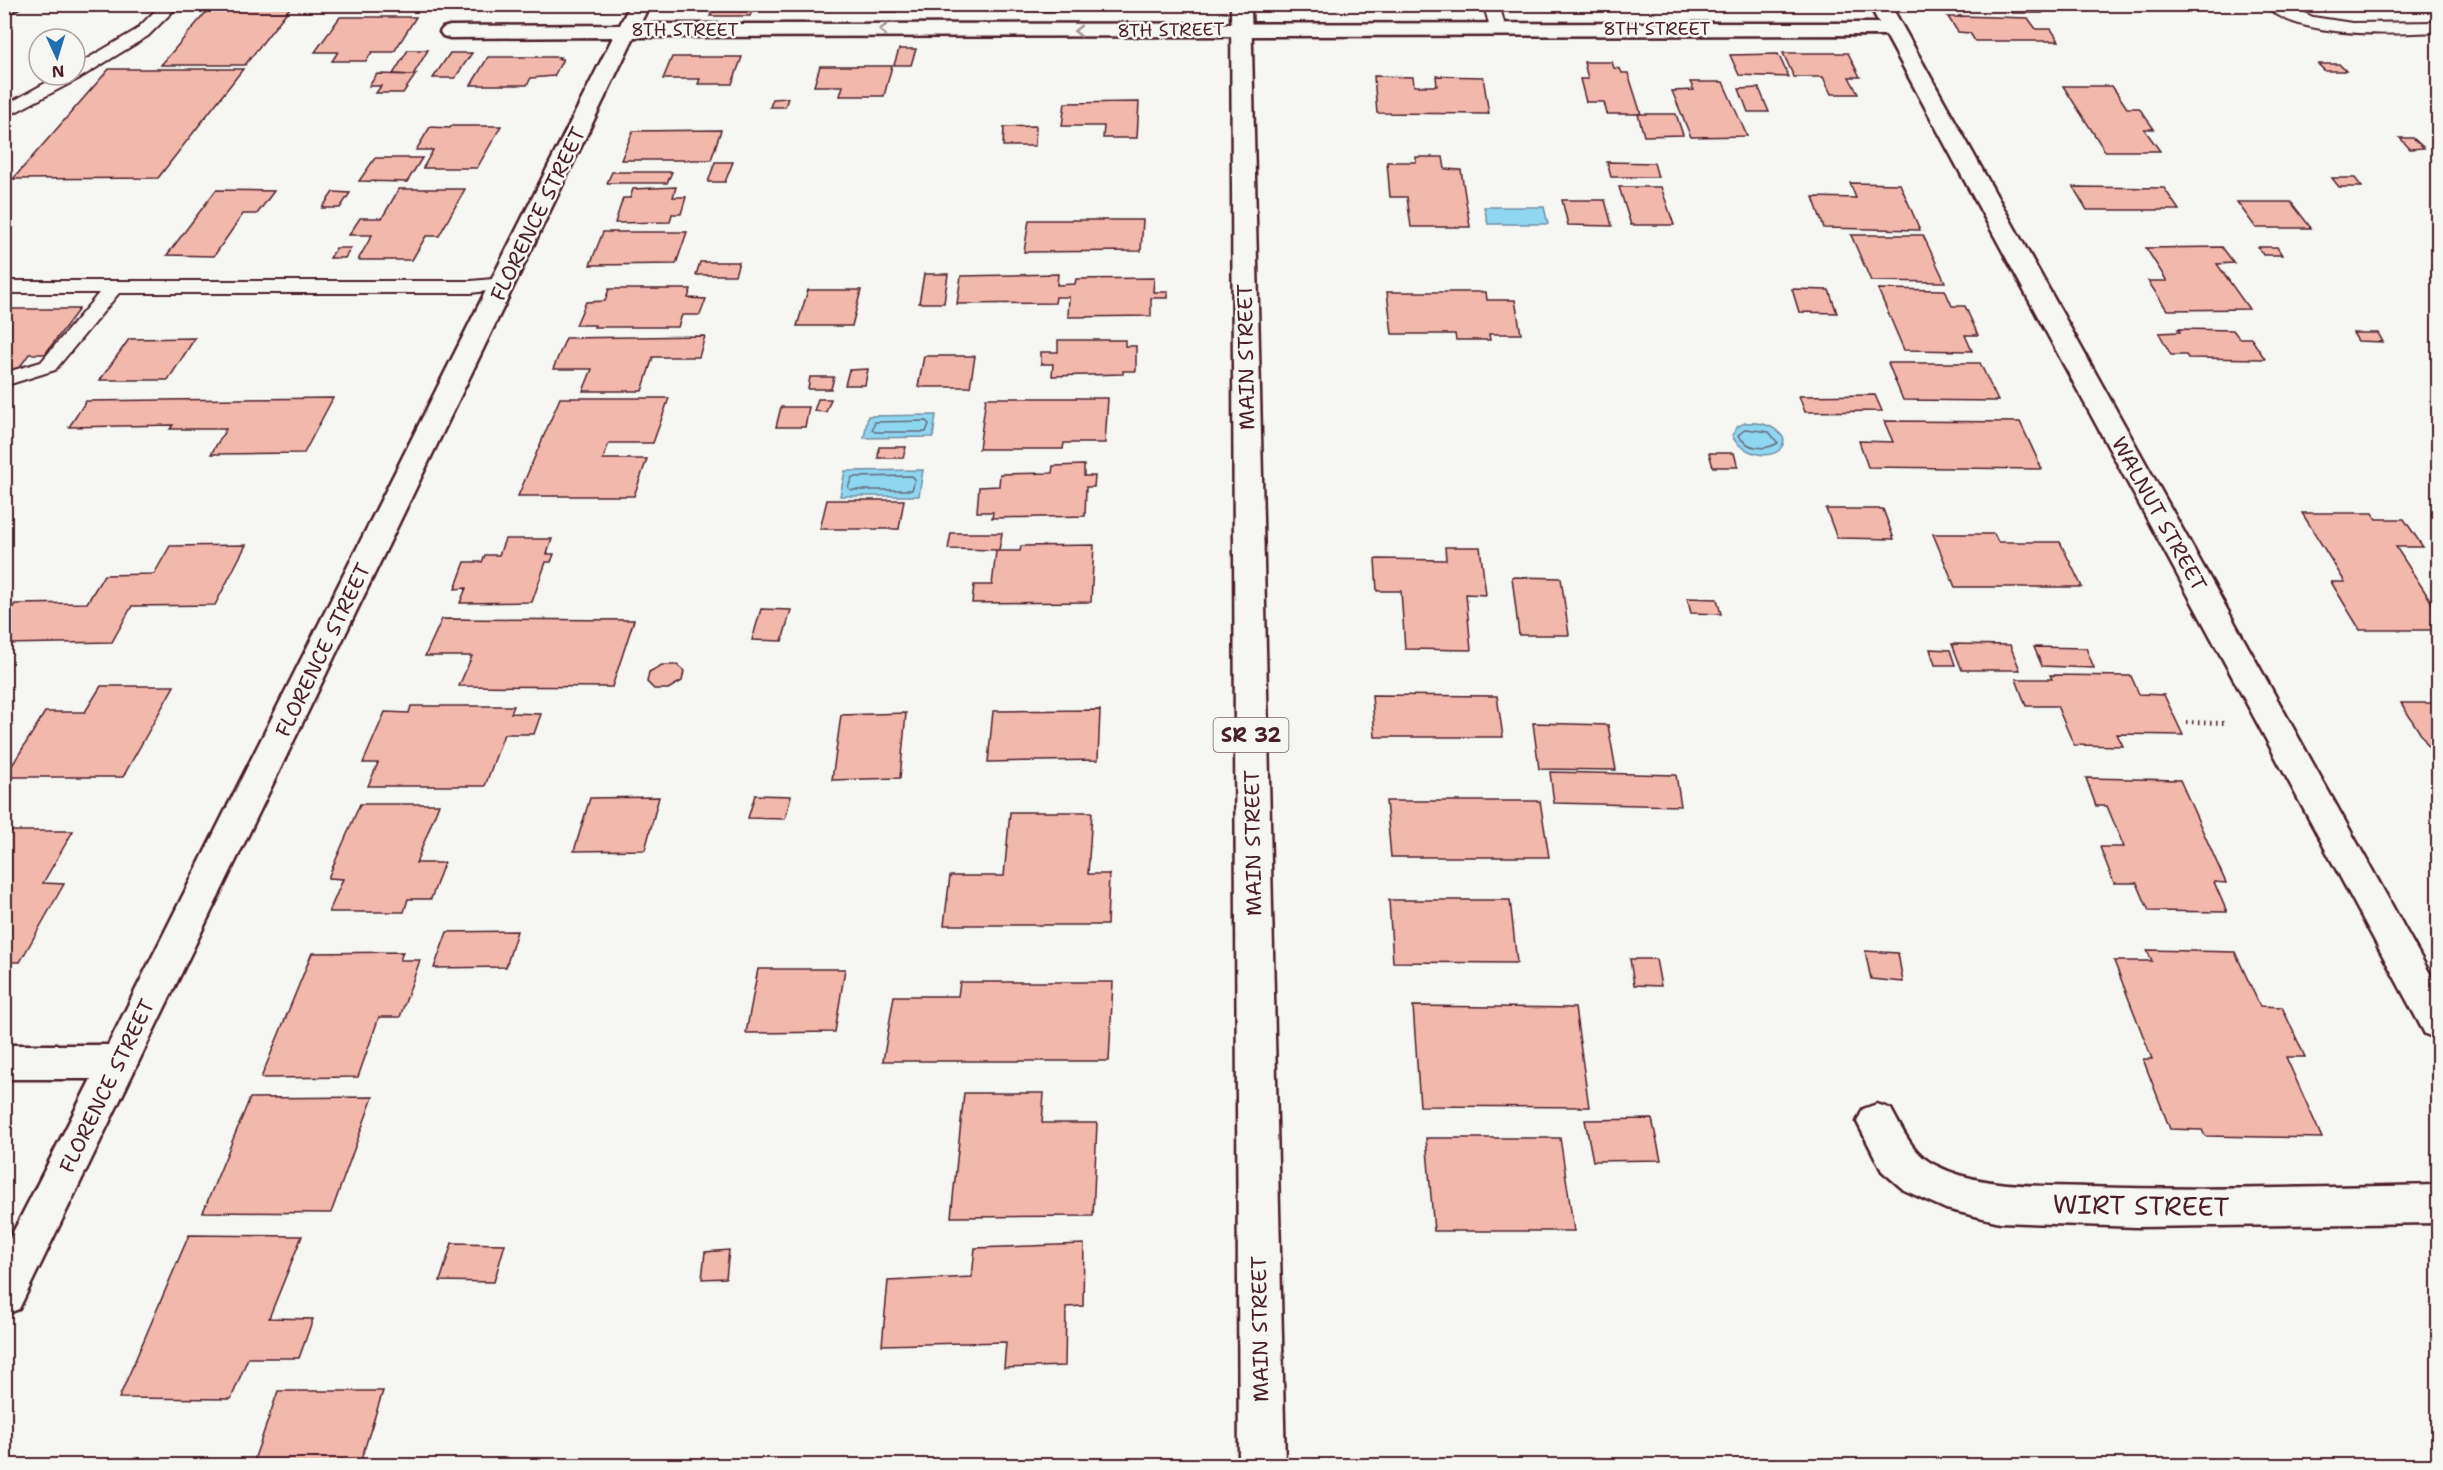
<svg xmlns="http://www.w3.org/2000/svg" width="2443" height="1470" font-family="'Shantell Sans',sans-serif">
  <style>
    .water { fill: #8fd6f1; stroke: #738da2; stroke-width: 1.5 }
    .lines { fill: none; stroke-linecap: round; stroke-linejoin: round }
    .shore { stroke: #66687a; stroke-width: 1.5 }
    .building { fill: #f2b8ac; stroke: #4a1f2b; stroke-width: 1.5 }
    .service-casing { stroke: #4a1f2b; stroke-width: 4 }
    .minor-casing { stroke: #4a1f2b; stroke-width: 5 }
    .primary-casing { stroke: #4a1f2b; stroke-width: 5 }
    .path { stroke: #4a1f2b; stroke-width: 4; stroke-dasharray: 1.5 4.5; stroke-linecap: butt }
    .service { fill: #f6f6f2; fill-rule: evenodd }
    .minor { fill: #f6f6f2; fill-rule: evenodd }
    .primary { fill: #f6f6f2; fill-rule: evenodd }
    .oneway { stroke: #a99598 }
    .labels { text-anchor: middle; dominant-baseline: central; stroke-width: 5; stroke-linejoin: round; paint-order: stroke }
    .far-street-label { font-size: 18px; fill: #4a1f2b; stroke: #f6f6f2 }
    .shield { fill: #f6f6f2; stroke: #7e6067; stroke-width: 1.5 }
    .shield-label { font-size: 20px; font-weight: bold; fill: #4a1f2b }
    .street-label { font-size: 21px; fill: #4a1f2b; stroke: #f6f6f2 }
    .near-street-label { font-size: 26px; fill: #4a1f2b; stroke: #f6f6f2 }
  </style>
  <rect width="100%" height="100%" fill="#f6f6f2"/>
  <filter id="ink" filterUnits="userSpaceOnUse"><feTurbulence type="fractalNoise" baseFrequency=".0167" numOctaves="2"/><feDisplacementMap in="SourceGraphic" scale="12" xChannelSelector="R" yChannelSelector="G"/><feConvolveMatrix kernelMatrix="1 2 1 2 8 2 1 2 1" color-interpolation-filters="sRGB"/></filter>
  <g filter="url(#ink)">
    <!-- water -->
    <g class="water">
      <polygon points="1484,207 1544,207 1548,224 1488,224"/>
      <polygon points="936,415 933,437 864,438 868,416"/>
      <path d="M1745 423C1761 422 1776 425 1784 439 1782 466 1738 454 1732 435L1738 426Z"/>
      <polygon points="923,470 919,496 840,496 845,471"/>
    </g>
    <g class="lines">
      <!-- shore -->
      <g class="shore">
        <polygon points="926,421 929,424 926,432 875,432 872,430 875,422"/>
        <path d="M1746 429 1769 432 1778 443C1764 451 1747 449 1738 435Z"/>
        <polygon points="912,476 915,479 912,490 851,490 848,488 852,477"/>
      </g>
    </g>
    <!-- building -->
    <g class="building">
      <polygon points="213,4 293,4 245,65 161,65"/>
      <polygon points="711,4 760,4 759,7 710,7"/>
      <polygon points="814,4 881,4 880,8 813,8"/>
      <polygon points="884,4 899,4 896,12 881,12"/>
      <polygon points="995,4 1107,4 1106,11 994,11"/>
      <polygon points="2007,4 2036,4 2042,13 2012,13"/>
      <polygon points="714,8 753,8 750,16 710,16"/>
      <polygon points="1959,16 2028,18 2036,29 2051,29 2059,41 1975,41 1970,33 1958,32 1948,17 1960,17"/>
      <polygon points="340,17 416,17 394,52 372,52 366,61 332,61 338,52 315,52"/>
      <polygon points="899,49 916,49 911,65 894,65"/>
      <polygon points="408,50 428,50 413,75 393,74"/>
      <polygon points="450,53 472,53 455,78 433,78"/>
      <polygon points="1783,53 1848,53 1860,77 1849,77 1858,94 1831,94 1823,77 1794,77"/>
      <polygon points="1778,54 1789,77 1739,75 1730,55"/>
      <polygon points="488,57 560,57 558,59 563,59 554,76 531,78 527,85 471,85"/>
      <polygon points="672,57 742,57 732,84 698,84 700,79 663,79"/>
      <polygon points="1584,62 1612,62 1614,68 1620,69 1622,73 1628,73 1641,114 1607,114 1604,102 1586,102 1580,79 1588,79"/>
      <polygon points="2318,64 2339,64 2346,71 2325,71"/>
      <polygon points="820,66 892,66 884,96 840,96 843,86 814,86"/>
      <polygon points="109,69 243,69 158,178 13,179"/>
      <polygon points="377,74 413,75 416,74 403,93 376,93 381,86 369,86"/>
      <polygon points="1374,76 1413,77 1414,86 1437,86 1436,76 1483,77 1489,114 1377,113"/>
      <polygon points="1690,82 1723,82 1747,136 1691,137 1672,91 1694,90"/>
      <polygon points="2063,86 2112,86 2127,108 2139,108 2154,129 2144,129 2160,151 2105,151"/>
      <polygon points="1759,88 1769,112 1748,112 1739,89"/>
      <polygon points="788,98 785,107 770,107 773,99"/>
      <polygon points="1139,102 1137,138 1103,138 1104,126 1062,126 1065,103"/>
      <polygon points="1638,114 1676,114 1683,135 1644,136"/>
      <polygon points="451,126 501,126 477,168 423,168 433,150 416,150 430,127 450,128"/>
      <polygon points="1036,126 1035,146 1003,146 1004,127"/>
      <polygon points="721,130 711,160 621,160 633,131"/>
      <polygon points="2400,138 2413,138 2424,148 2410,149"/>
      <polygon points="1416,157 1443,157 1445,169 1461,170 1470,227 1411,227 1407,197 1390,197 1387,162 1416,162"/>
      <polygon points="375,158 422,158 407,182 359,181"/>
      <polygon points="715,162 733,162 725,182 708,182"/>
      <polygon points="1607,162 1654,163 1658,177 1611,177"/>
      <polygon points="612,172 672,172 667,183 607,183"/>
      <polygon points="2332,178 2355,178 2362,187 2339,187"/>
      <polygon points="1850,183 1900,184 1920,230 1824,228 1813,197 1856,198"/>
      <polygon points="676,187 673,197 686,197 681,214 672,214 670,222 615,223 623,198 630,198 633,189"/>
      <polygon points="1619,187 1661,187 1674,225 1631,225"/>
      <polygon points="2073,187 2164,188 2179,210 2087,210"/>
      <polygon points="399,189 465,189 439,236 426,236 412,260 358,260 372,235 349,235 360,218 382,218"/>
      <polygon points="216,190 274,191 257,214 243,214 214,256 167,255"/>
      <polygon points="333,192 350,193 340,208 322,208"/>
      <polygon points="1562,200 1605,200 1612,226 1568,225"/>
      <polygon points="2237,202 2291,202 2311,228 2256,228"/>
      <polygon points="1029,220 1143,220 1141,251 1024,252"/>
      <polygon points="603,232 687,232 676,264 590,265"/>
      <polygon points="1851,235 1923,235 1945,282 1871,281"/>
      <polygon points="2222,247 2234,263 2217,264 2249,309 2167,310 2148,281 2167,281 2146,248"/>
      <polygon points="2258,247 2277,247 2282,255 2263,255"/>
      <polygon points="336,248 351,248 345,258 330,258"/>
      <polygon points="700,262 739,262 735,275 696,275"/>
      <polygon points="924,274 948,274 944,303 919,303"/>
      <polygon points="1058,274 1057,285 1075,284 1076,279 1154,278 1153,292 1168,292 1168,298 1151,298 1151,316 1068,317 1069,297 1056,297 1055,303 957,304 961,276"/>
      <polygon points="609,289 691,289 688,298 706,299 700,315 682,315 678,327 594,327 595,325 576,325 586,302 605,301"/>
      <polygon points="1792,289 1829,290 1837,313 1799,312"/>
      <polygon points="1878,289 1945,290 1952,306 1965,306 1978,335 1965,335 1972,351 1904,350"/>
      <polygon points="808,290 861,290 852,326 797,326"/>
      <polygon points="1387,292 1486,292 1487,300 1515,300 1521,334 1489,334 1490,340 1456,340 1455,334 1392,334"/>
      <polygon points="4,309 79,309 45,354 29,354 15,374 4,374"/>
      <polygon points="2178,329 2233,330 2239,338 2251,338 2265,359 2188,358 2186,355 2171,355 2159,333 2180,332"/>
      <polygon points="2353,333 2378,333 2383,342 2358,341"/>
      <polygon points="705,336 699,357 653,357 642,391 583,391 592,369 553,369 566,338"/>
      <polygon points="195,338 168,380 100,380 129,339"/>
      <polygon points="1058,340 1125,340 1125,346 1136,346 1136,371 1123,371 1123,374 1052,376 1053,364 1041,364 1041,352 1058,352"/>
      <polygon points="924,356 975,356 970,387 918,387"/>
      <polygon points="1888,363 1980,363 1998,401 1903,400"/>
      <polygon points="868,369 865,385 845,385 849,370"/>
      <polygon points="810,377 834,377 831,389 808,389"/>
      <polygon points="1875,395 1882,411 1805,412 1799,396"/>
      <polygon points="333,398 304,453 211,454 226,429 170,429 173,425 69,427 86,401"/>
      <polygon points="560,398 669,398 653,443 609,443 603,459 647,459 634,496 518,496"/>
      <polygon points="986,398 1108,398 1105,443 1064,443 1063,449 979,449"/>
      <polygon points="818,399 831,399 826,412 814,411"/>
      <polygon points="781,407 809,407 805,427 776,427"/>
      <polygon points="1884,421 2020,422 2042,469 1868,467 1859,441 1893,442"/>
      <polygon points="879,447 906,447 903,458 878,458"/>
      <polygon points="1709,453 1734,453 1738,467 1713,467"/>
      <polygon points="1084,465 1084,476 1095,476 1094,487 1086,487 1085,516 992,518 993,512 977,512 979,487 999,486 1000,474 1052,473 1053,466"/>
      <polygon points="827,500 904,500 899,529 820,529"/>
      <polygon points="1826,509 1883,509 1894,539 1837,538"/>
      <polygon points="2302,513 2372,513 2376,519 2404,519 2423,547 2396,547 2438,612 2438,630 2360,630 2331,582 2345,582"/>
      <polygon points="951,533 1002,533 999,550 948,549"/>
      <polygon points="1933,534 1994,534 1998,542 2060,542 2082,587 1955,587"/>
      <polygon points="505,539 552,539 547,554 554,554 551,562 546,562 532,602 460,603 466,588 455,589 465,562 482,562 485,555 499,555"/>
      <polygon points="246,545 215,605 132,606 112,642 4,644 4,620 15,604 87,603 104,575 154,574 170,546"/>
      <polygon points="1094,545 1091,602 972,603 974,585 992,585 996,551 1020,551 1021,546"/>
      <polygon points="1445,547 1480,547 1486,595 1466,594 1471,650 1405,649 1401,591 1377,591 1375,559 1446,560"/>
      <polygon points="1512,577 1561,578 1569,635 1519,635"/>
      <polygon points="1687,598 1717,599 1721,614 1691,613"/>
      <polygon points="761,609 791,610 782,641 752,640"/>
      <polygon points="442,619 634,620 612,687 459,686 472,656 425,656"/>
      <polygon points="1952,644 2010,645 2020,670 1962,670"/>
      <polygon points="2034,647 2086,648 2094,668 2042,666"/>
      <polygon points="1930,649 1950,650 1955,665 1935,665"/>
      <polygon points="662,665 677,665 684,671 682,681 668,689 654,689 647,682 649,672"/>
      <polygon points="2050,675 2131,676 2139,694 2164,695 2183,735 2117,734 2123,746 2074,745 2057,706 2026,706 2016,679 2052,679"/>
      <polygon points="101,686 174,686 123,777 5,777 45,712 85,712"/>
      <polygon points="1372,695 1497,696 1503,737 1375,737"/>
      <polygon points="2401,703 2438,703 2438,760 2437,760"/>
      <polygon points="411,706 514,706 511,713 541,714 534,734 504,734 485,786 368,786 378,763 363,763 385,712 409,713"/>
      <polygon points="1100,710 1098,760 988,762 993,711"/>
      <polygon points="906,713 900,778 832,780 841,715"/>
      <polygon points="1533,723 1608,725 1616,770 1539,769"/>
      <polygon points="1550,772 1676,775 1681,806 1554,803"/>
      <polygon points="2086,778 2180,780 2226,883 2214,882 2227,912 2149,911 2137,883 2114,883 2100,847 2124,847 2107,806 2096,806"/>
      <polygon points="755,795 791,796 785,819 748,818"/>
      <polygon points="659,797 645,850 574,851 590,798"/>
      <polygon points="1386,801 1540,801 1549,857 1391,857"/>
      <polygon points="360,804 439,804 416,863 444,863 431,899 408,899 404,912 329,912 343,879 328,878"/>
      <polygon points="1010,812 1092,812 1088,874 1109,874 1107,925 944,925 950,876 1004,876"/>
      <polygon points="4,831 73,831 43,883 64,884 20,962 4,962"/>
      <polygon points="1389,900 1510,900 1517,963 1393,962"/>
      <polygon points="517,931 506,967 434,968 447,932"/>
      <polygon points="2147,950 2235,952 2260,1006 2282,1007 2305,1057 2286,1057 2322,1138 2205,1136 2202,1130 2170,1129 2143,1059 2152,1059 2114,961 2152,961"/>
      <polygon points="1865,951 1898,953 1903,982 1871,979"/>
      <polygon points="403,952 400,960 420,960 400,1017 379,1017 358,1077 261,1078 312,953"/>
      <polygon points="1630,959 1656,959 1661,986 1634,985"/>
      <polygon points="758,969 845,969 835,1032 746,1033"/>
      <polygon points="960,982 1113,982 1109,1061 883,1061 894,996 958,996"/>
      <polygon points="1413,1006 1575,1008 1589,1107 1420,1106"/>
      <polygon points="964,1093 1044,1093 1042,1123 1097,1123 1093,1216 951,1217"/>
      <polygon points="373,1097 331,1213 203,1212 250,1098"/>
      <polygon points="1652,1119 1661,1160 1593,1161 1585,1120"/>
      <polygon points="1426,1138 1560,1138 1574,1231 1434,1231"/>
      <polygon points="189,1235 302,1236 269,1318 313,1319 299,1358 248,1358 231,1399 119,1398"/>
      <polygon points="452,1243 505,1244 494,1282 440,1281"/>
      <polygon points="1084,1244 1083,1306 1066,1307 1065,1366 1004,1368 1006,1342 882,1345 888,1281 972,1277 975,1248"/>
      <polygon points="729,1250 726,1278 702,1279 705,1252"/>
      <polygon points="278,1391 383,1391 359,1466 252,1466"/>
    </g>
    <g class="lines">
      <!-- service casing -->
      <g class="service-casing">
        <g id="service">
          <polygon points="4,4 25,4 4,16"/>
          <polygon points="162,4 180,4 148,36 78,79 4,118 4,106 60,75 75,75 75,66 136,30"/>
          <polygon points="1483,4 1499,4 1506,30 1504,33 1492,33"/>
          <path d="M2264 4H2284L2313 17 2352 23 2438 22V32C2395 34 2295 40 2264 4Z"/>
          <polygon points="504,278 511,280 514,284 511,288 471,293 119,293 55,370 4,386 4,373 41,362 99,293 4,293 4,281 471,281"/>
        </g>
      </g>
      <!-- minor casing -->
      <g class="minor-casing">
        <g id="minor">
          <polygon points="630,4 650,4 640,24 1879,23 1869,4 1890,4 2438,988 2438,1039 2425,1034 1886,35 634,37 19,1309 4,1315 4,1250 91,1079 4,1079 4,1045 108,1045 613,37 450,38 443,36 440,32 443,28 450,26 620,25"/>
          <path d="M1877 1104 1891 1109C1903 1131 1913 1154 1935 1165 1982 1189 2037 1185 2087 1187 2204 1191 2321 1187 2438 1185V1223L2137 1227 2000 1222 1946 1209 1904 1190 1882 1171 1857 1122 1863 1109Z"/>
        </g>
      </g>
      <!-- primary casing -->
      <g class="primary-casing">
        <polygon id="primary" points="1231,4 1251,4 1285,1466 1239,1466"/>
      </g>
      <!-- path -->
      <polyline class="path" points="2186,722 2224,723"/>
      <!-- service -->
      <use href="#service" class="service"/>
      <!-- minor -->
      <use href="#minor" class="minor"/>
      <!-- primary -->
      <use href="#primary" class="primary"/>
    </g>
    <!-- one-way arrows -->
    <defs><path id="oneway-chevron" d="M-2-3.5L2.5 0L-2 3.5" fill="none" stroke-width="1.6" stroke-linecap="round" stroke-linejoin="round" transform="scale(1.5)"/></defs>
    <g class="oneway">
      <use href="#oneway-chevron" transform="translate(883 30) rotate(180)"/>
      <use href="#oneway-chevron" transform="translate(1078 31) rotate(-180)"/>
    </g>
  </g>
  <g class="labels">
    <!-- far-street labels -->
    <g class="far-street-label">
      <text x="1657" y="29">8TH STREET</text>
      <text x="685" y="30">8TH STREET</text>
      <text transform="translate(1171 30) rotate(-1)">8TH STREET</text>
    </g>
    <!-- shield labels -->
    <rect class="shield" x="1213.5" y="718" width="75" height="34" rx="4.5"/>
    <g class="shield-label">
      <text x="1251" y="735">SR 32</text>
    </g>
    <!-- street labels -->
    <g class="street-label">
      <text transform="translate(538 214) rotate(-64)">FLORENCE STREET</text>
      <text transform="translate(1246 357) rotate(-91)">MAIN STREET</text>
      <text transform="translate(2159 514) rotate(61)">WALNUT STREET</text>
      <text transform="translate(323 650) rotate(-64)">FLORENCE STREET</text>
      <text transform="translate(1253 843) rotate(-91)">MAIN STREET</text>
      <text transform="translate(107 1086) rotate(-64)">FLORENCE STREET</text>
      <text transform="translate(1260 1329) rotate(-91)">MAIN STREET</text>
    </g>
    <!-- near-street labels -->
    <g class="near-street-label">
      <text transform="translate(2141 1205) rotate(1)">WIRT STREET</text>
    </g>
  </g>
  <!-- margin -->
  <rect width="2443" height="1470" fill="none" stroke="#f6f6f2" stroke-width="24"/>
  <rect x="12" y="12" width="2419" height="1446" fill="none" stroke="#4a1f2b" stroke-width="2" filter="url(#ink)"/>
  <!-- north arrow -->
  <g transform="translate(57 57) rotate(176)"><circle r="28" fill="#f6f6f2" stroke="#b1a0a2" stroke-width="1.5"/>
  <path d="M0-4.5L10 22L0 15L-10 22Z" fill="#1f6fb2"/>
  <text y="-9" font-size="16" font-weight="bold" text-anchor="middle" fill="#4a1f2b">N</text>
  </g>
</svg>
